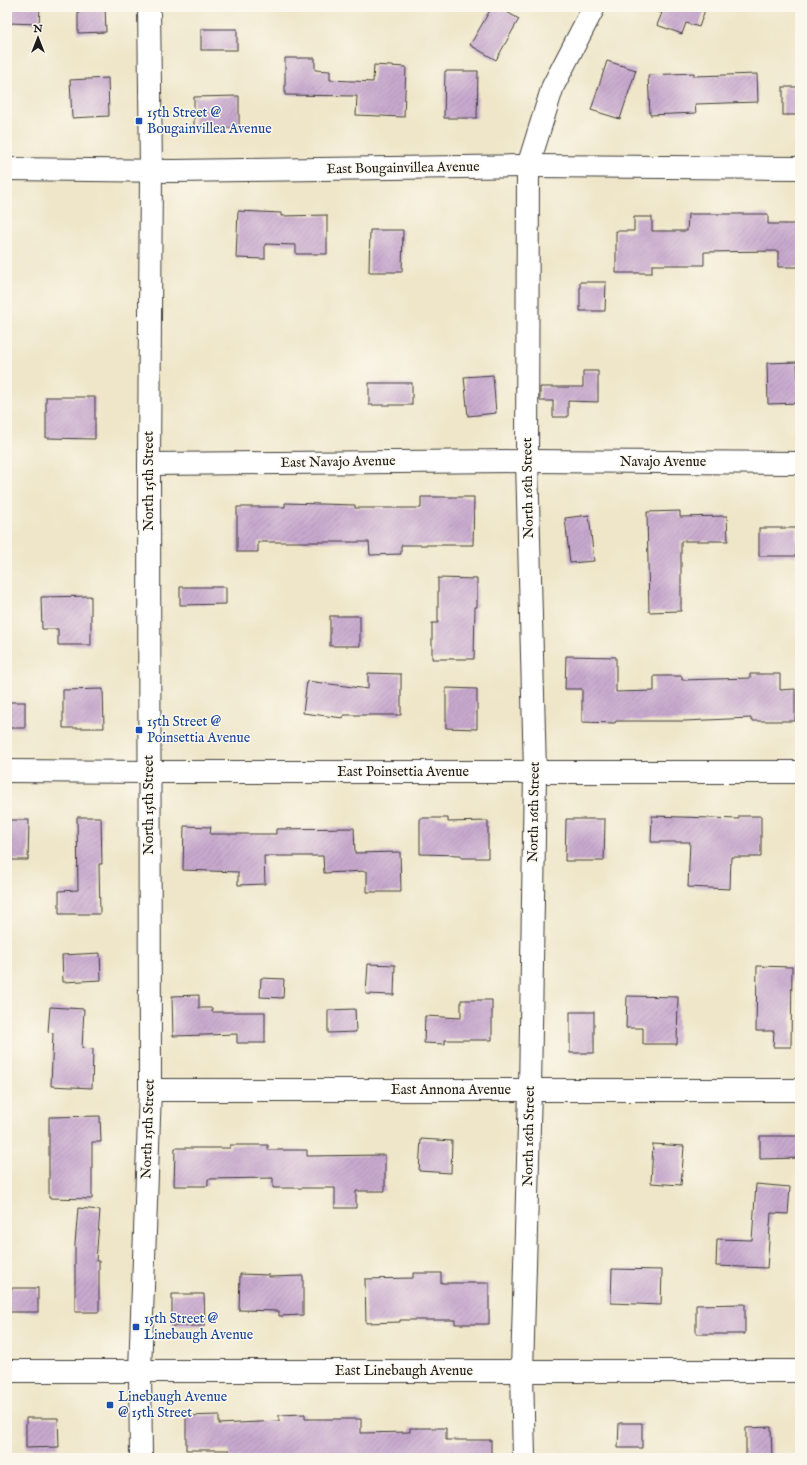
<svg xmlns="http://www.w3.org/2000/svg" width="807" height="1465" font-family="'IM FELL English',serif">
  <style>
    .building { fill: url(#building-hatch) }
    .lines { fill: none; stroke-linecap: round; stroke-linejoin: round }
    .minor-casing { stroke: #3c3a36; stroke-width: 24 }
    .minor { stroke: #fff; stroke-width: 22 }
    .transit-dot { fill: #1a4fb4; stroke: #fbf7ec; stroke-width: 1.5 }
    .labels { text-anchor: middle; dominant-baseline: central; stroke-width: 3; stroke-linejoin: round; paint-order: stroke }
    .transit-label { font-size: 14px; fill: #164399; stroke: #fbf7ec; text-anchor: start }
    .street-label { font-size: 14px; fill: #1c1c1c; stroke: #fbf7ec }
  </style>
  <defs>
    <pattern id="building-hatch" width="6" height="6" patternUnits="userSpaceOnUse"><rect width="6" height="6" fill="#c7a8ce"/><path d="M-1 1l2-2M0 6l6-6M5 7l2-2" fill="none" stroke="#aa90b0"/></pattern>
  </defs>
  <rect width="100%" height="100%" fill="#fbf7ec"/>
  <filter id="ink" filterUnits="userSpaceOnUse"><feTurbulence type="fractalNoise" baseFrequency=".025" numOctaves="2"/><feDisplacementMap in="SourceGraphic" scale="8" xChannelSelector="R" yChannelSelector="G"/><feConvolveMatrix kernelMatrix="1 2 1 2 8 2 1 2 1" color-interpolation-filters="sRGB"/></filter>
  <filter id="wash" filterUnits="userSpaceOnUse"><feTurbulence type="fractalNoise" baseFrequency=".012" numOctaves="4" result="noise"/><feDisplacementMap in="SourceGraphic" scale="16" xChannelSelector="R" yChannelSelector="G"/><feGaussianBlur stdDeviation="0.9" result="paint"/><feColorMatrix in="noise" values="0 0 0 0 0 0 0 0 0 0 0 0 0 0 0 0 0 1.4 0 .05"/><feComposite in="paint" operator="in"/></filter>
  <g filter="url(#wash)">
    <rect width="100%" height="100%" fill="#efe6c9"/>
    <g id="blocks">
      <!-- building -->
      <g class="building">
        <polygon points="9,7 40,7 39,24 8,23"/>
        <polygon points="78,7 105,7 106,32 78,33"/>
        <polygon points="492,7 498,7 519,19 496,60 470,45"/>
        <polygon points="650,7 706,7 699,27 686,23 682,34 657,25 662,13 649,9"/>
        <rect x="201" y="29" width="36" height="21"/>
        <polygon points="285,58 315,58 315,70 330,71 330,80 373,82 374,65 406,67 404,117 356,115 357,96 285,95"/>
        <polygon points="607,61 636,70 620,119 591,110"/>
        <polygon points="445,71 478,71 477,118 444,118"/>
        <polygon points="694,73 694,76 757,74 758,102 695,104 696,113 650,115 648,75"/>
        <polygon points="108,78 109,116 72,118 70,80"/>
        <rect x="783" y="87" width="17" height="28"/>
        <polygon points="239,96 239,128 194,128 194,97"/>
        <polygon points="238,211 281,213 281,216 327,215 327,254 296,254 296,245 265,244 265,259 236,258"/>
        <polygon points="688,214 768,214 768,224 800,224 800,267 778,267 778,251 704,252 704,265 652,265 652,273 616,273 616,231 634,231 634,217 652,217 652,231 687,231"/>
        <polygon points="370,230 403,230 402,272 369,272"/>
        <polygon points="580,282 606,282 605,311 580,311"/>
        <polygon points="797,362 799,403 768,404 767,363"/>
        <polygon points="583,371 598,371 598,402 568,401 568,417 553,417 553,401 540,401 540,387 583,387"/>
        <polygon points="493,375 496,413 468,416 464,377"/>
        <rect x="369" y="383" width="43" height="22"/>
        <polygon points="46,397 95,397 95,439 46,438"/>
        <polygon points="421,497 474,497 473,545 401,545 401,554 370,555 369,542 258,542 258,552 237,552 237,507 285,507 285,503 355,505 355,508 421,508"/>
        <polygon points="680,511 680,517 727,516 728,541 681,541 681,611 649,612 647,512"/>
        <polygon points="589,515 594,561 570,563 565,518"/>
        <rect x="759" y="528" width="37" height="28"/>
        <polygon points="438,578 477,579 477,607 475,607 474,659 432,659 432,623 438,623"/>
        <polygon points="180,587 226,587 226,604 180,605"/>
        <polygon points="91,596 91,645 58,645 58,629 42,629 41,597"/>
        <rect x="330" y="616" width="30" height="30"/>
        <polygon points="566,656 616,657 616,692 654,691 654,676 682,676 682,680 750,678 750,674 780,674 780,690 795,689 795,721 751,721 751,718 685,721 616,721 615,723 582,722 582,689 565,689"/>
        <polygon points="368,673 401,674 401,715 344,715 343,718 303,713 307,681 368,689"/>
        <polygon points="446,688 477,689 477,729 446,728"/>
        <polygon points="103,689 104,728 63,728 63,690"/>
        <rect x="7" y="702" width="18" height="26"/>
        <polygon points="652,816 739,819 739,816 761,816 761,857 731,857 730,889 688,887 690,842 651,842"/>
        <polygon points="77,817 101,817 102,864 99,864 100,914 59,914 59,891 78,890"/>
        <polygon points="420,818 448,818 448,822 488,821 488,858 461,858 461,855 420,854"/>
        <polygon points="566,819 605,819 604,861 565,861"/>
        <polygon points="7,820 29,820 28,860 7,860"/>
        <polygon points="184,826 211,827 210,834 276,834 276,829 354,828 355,853 400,852 401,892 367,892 367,871 324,873 323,856 264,856 265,884 238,885 238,872 183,870"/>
        <polygon points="100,953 101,980 63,982 62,955"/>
        <polygon points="368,964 395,965 394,995 366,994"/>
        <polygon points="757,966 792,967 791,1047 773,1047 774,1031 756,1031"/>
        <polygon points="261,978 284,979 283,998 260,997"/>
        <polygon points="199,995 199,1008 212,1008 212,1012 265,1012 265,1043 237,1043 237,1034 173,1036 172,996"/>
        <polygon points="627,996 678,997 677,1044 643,1044 643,1028 626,1028"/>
        <polygon points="461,1000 492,1000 492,1040 445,1040 445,1044 424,1043 425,1016 461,1018"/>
        <polygon points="50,1007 84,1009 82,1048 93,1049 92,1088 51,1086 53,1033 48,1032"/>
        <polygon points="355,1009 356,1032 328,1033 328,1010"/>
        <rect x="570" y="1012" width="24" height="41"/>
        <polygon points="100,1116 101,1142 92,1142 92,1199 49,1198 49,1117"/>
        <polygon points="760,1136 800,1136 800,1158 760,1159"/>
        <polygon points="421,1139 452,1141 451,1173 419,1171"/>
        <polygon points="653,1144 684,1146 681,1185 651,1183"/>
        <polygon points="230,1145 268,1145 268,1150 307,1150 307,1156 385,1155 385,1191 356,1191 356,1208 335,1208 335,1188 273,1188 273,1178 208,1179 208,1186 174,1186 175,1148 230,1148"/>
        <polygon points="756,1184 790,1187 788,1214 771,1213 767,1268 716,1266 717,1239 752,1240"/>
        <polygon points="78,1208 100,1210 96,1261 99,1261 99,1312 75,1312 75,1244"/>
        <polygon points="612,1269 662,1270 661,1305 611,1303"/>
        <polygon points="413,1273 441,1273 441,1283 489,1283 489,1324 455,1324 455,1320 400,1320 400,1322 366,1323 365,1279 413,1278"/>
        <polygon points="240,1274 269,1275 269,1277 303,1276 303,1315 279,1316 279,1311 239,1310"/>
        <rect x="9" y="1288" width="29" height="24"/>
        <polygon points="172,1294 204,1294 205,1326 172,1326"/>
        <polygon points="745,1304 745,1334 696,1334 696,1305"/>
        <polygon points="305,1414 305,1419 361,1419 361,1433 410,1432 410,1428 446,1428 446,1440 491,1440 491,1458 229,1458 229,1450 186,1450 186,1416 219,1415 219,1424 279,1421 279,1415"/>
        <polygon points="26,1418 58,1418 59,1447 26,1448"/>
        <polygon points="619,1423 642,1423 642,1448 618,1448"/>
        <polygon points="771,1427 772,1458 746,1458 746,1428"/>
      </g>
    </g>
  </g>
  <g filter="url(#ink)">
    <use href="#blocks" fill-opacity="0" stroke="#3c3a36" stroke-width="1"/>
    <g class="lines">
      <!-- minor casing -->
      <g class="minor-casing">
        <g id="minor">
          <polyline points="7,169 173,171 528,166 800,168"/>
          <polyline points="149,464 527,461 800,463"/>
          <polyline points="7,771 149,772 800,772"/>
          <polyline points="150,1090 800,1090"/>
          <polyline points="7,1371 800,1371"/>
          <polyline points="141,1458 140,1371 150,1090 149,464 151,171 149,7"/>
          <polyline points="524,1458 522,1371 530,1090 535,772 527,461 528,166 553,86 594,7"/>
        </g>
      </g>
      <!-- minor -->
      <use href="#minor" class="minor"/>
    </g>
  </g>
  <!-- markers -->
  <g class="transit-dot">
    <rect x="135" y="117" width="8" height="8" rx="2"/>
    <rect x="135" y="726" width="8" height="8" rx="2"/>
    <rect x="132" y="1323" width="8" height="8" rx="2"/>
    <rect x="106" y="1401" width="8" height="8" rx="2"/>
  </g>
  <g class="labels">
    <!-- transit labels -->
    <g class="transit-label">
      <text x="147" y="113">15th Street @<tspan x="147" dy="16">Bougainvillea Avenue</tspan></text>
      <text x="147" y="722">15th Street @<tspan x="147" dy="16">Poinsettia Avenue</tspan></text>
      <text x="144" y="1319">15th Street @<tspan x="144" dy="16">Linebaugh Avenue</tspan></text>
      <text x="118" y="1397">Linebaugh Avenue<tspan x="118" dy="16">@ 15th Street</tspan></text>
    </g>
    <!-- street labels -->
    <g class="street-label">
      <text transform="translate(403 168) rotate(-1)">East Bougainvillea Avenue</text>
      <text transform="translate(338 462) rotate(-1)">East Navajo Avenue</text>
      <text x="663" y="462">Navajo Avenue</text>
      <text transform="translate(149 481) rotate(-90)">North 15th Street</text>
      <text transform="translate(528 488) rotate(-91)">North 16th Street</text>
      <text x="403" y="772">East Poinsettia Avenue</text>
      <text transform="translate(149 805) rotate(-90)">North 15th Street</text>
      <text transform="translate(534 812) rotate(-89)">North 16th Street</text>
      <text x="451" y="1090">East Annona Avenue</text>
      <text transform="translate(148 1129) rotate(-88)">North 15th Street</text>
      <text transform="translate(529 1136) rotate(-89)">North 16th Street</text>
      <text x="404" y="1371">East Linebaugh Avenue</text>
    </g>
  </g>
  <!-- margin -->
  <rect width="807" height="1465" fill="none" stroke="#fbf7ec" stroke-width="24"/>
  <!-- north arrow -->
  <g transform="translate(38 38)" stroke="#fbf7ec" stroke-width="3" paint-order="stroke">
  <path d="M0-3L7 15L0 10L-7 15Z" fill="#1c1c1c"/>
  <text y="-6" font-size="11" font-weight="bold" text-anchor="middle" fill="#1c1c1c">N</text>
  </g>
</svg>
